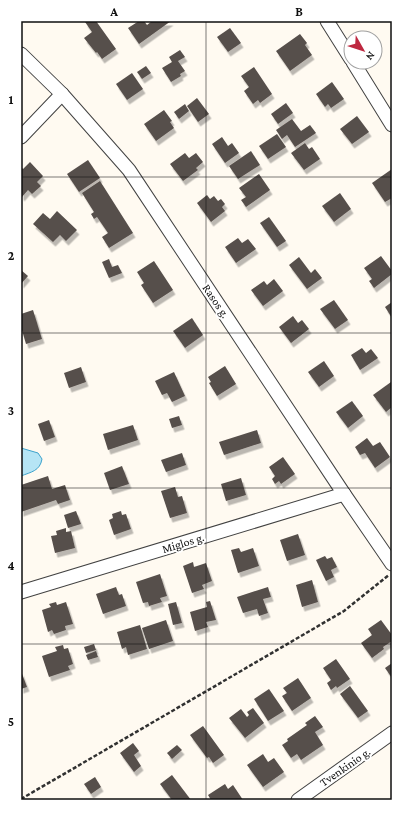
<svg xmlns="http://www.w3.org/2000/svg" width="413" height="821" font-family="'Crimson Pro',serif">
  <style>
    .water { fill: #b6e5f5; stroke: #3ea3cc }
    .building { fill: #574f4b; filter: url(#shadow) }
    .lines { fill: none; stroke-linecap: round; stroke-linejoin: round }
    .minor-casing { stroke: #424242; stroke-width: 15 }
    .path { stroke: #313131; stroke-width: 2.5; stroke-dasharray: 4 2; stroke-linecap: butt }
    .minor { stroke: #fff; stroke-width: 13 }
    .grid { fill: none; stroke: #0f0f0f; stroke-width: 1; stroke-opacity: 0.55 }
    .labels { text-anchor: middle; dominant-baseline: central; stroke-width: 4; stroke-linejoin: round; paint-order: stroke }
    .street-label { font-size: 12px; fill: #0f0f0f; stroke: #fff }
    .neatline { fill: none; stroke: #0f0f0f; stroke-width: 1.5 }
    .grid-label { font-size: 13px; text-anchor: middle; font-weight: bold; fill: #0f0f0f }
  </style>
  <defs>
    <filter id="shadow"><feDropShadow dx="2.5" dy="4.5" stdDeviation="0" flood-color="#0004"/></filter>
  </defs>
  <rect width="100%" height="100%" fill="#fffaf1"/>
  <!-- water -->
  <path class="water" d="M21 448 38 453 42 459C40 471 31 472 21 476Z"/>
  <!-- building -->
  <g class="building">
    <polygon points="88,21 96,21 116,49 102,59 97,52 96,53 84,38 92,32 85,22"/>
    <polygon points="139,21 144,21 147,25 152,21 171,21 139,44 128,28"/>
    <polygon points="230,28 241,43 228,52 217,37"/>
    <polygon points="300,34 307,43 305,45 312,55 290,71 276,51"/>
    <polygon points="180,50 185,57 178,61 185,71 180,74 181,76 171,82 162,68 172,62 169,57"/>
    <polygon points="146,66 151,73 142,79 137,72"/>
    <polygon points="254,67 272,94 260,103 258,100 253,104 244,91 249,87 241,76"/>
    <polygon points="132,73 143,89 127,100 116,84"/>
    <polygon points="332,82 344,99 331,108 328,104 325,107 316,94"/>
    <polygon points="197,98 209,114 198,122 187,106"/>
    <polygon points="286,103 293,113 278,124 271,114"/>
    <polygon points="185,104 189,111 179,119 174,112"/>
    <polygon points="164,110 172,121 170,122 174,128 156,141 144,124"/>
    <polygon points="357,116 369,132 352,144 340,129"/>
    <polygon points="292,119 301,131 310,125 316,133 295,147 287,135 282,139 276,130"/>
    <polygon points="277,134 286,147 268,159 259,146"/>
    <polygon points="222,137 228,146 232,143 239,153 225,163 212,144"/>
    <polygon points="305,143 309,149 312,147 320,159 304,170 291,153"/>
    <polygon points="251,151 260,165 238,179 229,166"/>
    <polygon points="185,153 189,158 196,153 203,162 196,168 198,170 183,181 170,164"/>
    <polygon points="88,160 100,178 79,192 67,174"/>
    <polygon points="30,162 43,176 37,182 41,186 32,194 28,190 22,197 21,195 21,167 23,169"/>
    <polygon points="392,169 392,198 385,202 372,183"/>
    <polygon points="259,174 270,190 246,207 241,200 246,197 239,188"/>
    <polygon points="100,181 133,233 109,248 102,237 108,233 97,217 94,219 91,214 94,212 82,193"/>
    <polygon points="340,193 351,209 334,222 322,206"/>
    <polygon points="207,195 210,199 214,196 218,201 221,199 225,204 222,207 225,211 211,222 197,203"/>
    <polygon points="57,211 77,230 66,241 60,235 53,242 33,224 43,213 50,219"/>
    <polygon points="269,217 286,241 277,247 260,223"/>
    <polygon points="238,238 242,243 248,239 256,249 236,263 225,247"/>
    <polygon points="381,256 392,271 392,274 374,288 369,281 372,279 364,268"/>
    <polygon points="299,257 311,273 315,269 322,278 307,289 289,265"/>
    <polygon points="109,259 112,267 118,265 122,273 109,278 102,262"/>
    <polygon points="154,261 173,290 153,303 141,285 144,283 137,272"/>
    <polygon points="21,270 28,276 21,284"/>
    <polygon points="274,279 283,291 263,306 251,290 264,281 267,285"/>
    <polygon points="334,300 348,320 335,329 320,309"/>
    <polygon points="392,302 392,318 385,307"/>
    <polygon points="33,310 42,339 26,344 21,327 21,314"/>
    <polygon points="293,316 298,323 302,320 309,329 291,343 279,327"/>
    <polygon points="192,318 203,335 185,348 173,331"/>
    <polygon points="362,348 366,353 371,349 378,358 360,370 351,355"/>
    <polygon points="324,361 334,376 319,387 308,372"/>
    <polygon points="225,366 236,384 217,396 209,383 211,382 208,377"/>
    <polygon points="81,367 86,382 69,388 64,373"/>
    <polygon points="174,372 185,396 172,402 167,393 162,395 155,381"/>
    <polygon points="391,382 392,384 392,407 386,412 373,395"/>
    <polygon points="352,401 363,416 348,428 336,412"/>
    <polygon points="179,416 182,425 172,428 169,419"/>
    <polygon points="49,420 55,437 44,441 38,424"/>
    <polygon points="133,425 138,440 108,450 103,434"/>
    <polygon points="257,430 261,443 224,455 219,442"/>
    <polygon points="367,438 373,446 380,442 390,457 375,468 365,453 360,455 355,447"/>
    <polygon points="182,453 186,465 166,472 161,460"/>
    <polygon points="283,457 295,474 281,484 279,481 275,484 272,479 275,476 269,467"/>
    <polygon points="122,466 129,484 110,490 104,473"/>
    <polygon points="48,476 52,489 65,485 70,500 58,504 56,500 21,512 21,485"/>
    <polygon points="241,478 246,495 226,501 221,484"/>
    <polygon points="175,487 178,497 182,496 187,513 170,518 161,491"/>
    <polygon points="76,511 81,524 68,528 64,515"/>
    <polygon points="121,511 122,515 126,514 131,529 114,535 109,520 113,518 112,514"/>
    <polygon points="66,528 66,532 71,531 75,548 55,553 51,536 57,535 56,531"/>
    <polygon points="298,534 305,555 287,561 280,540"/>
    <polygon points="239,548 241,552 253,548 259,566 238,573 231,550"/>
    <polygon points="325,556 327,559 332,557 337,567 331,570 334,577 326,581 316,560"/>
    <polygon points="193,562 194,567 206,563 212,581 202,585 204,589 192,593 183,566"/>
    <polygon points="160,574 167,596 160,598 162,602 149,606 148,602 143,603 136,582"/>
    <polygon points="312,580 318,602 302,607 296,585"/>
    <polygon points="116,587 119,595 122,594 126,606 103,614 96,594"/>
    <polygon points="268,587 271,597 263,599 268,613 259,616 257,609 243,613 237,597"/>
    <polygon points="210,601 216,620 206,622 208,627 195,631 190,612 207,607 206,602"/>
    <polygon points="56,602 57,605 66,602 73,624 65,626 66,630 54,634 52,630 48,632 42,610 51,607 49,604"/>
    <polygon points="176,602 182,623 173,625 168,604"/>
    <polygon points="166,620 173,641 149,649 142,628"/>
    <polygon points="381,620 392,635 392,641 383,647 384,649 372,658 361,643 372,635 368,629"/>
    <polygon points="140,625 147,649 128,655 126,647 122,649 117,632"/>
    <polygon points="94,644 96,650 86,653 84,647"/>
    <polygon points="63,645 64,649 68,648 73,664 68,666 70,670 49,677 42,656 57,651 55,647"/>
    <polygon points="96,651 98,657 88,660 86,655"/>
    <polygon points="336,659 350,679 337,688 336,686 331,690 327,683 331,680 323,668"/>
    <polygon points="392,663 392,678 385,668"/>
    <polygon points="21,671 27,687 21,689"/>
    <polygon points="298,678 311,698 292,711 282,696 287,693 283,688"/>
    <polygon points="350,686 368,711 358,718 340,694"/>
    <polygon points="269,689 284,711 268,721 254,699"/>
    <polygon points="253,708 264,723 245,738 229,718 241,709 247,717 249,715 247,712"/>
    <polygon points="315,716 323,727 315,732 323,745 301,760 297,754 291,758 282,745 288,741 287,739 307,725 305,723"/>
    <polygon points="203,726 224,755 213,763 209,757 207,758 190,735"/>
    <polygon points="133,743 139,751 134,755 141,766 134,772 120,753"/>
    <polygon points="177,745 182,750 172,759 167,753"/>
    <polygon points="263,754 268,762 274,758 284,772 263,787 247,765"/>
    <polygon points="172,775 191,800 172,800 160,784"/>
    <polygon points="95,777 101,787 91,794 84,784"/>
    <polygon points="225,784 228,789 233,785 243,800 211,800 208,795"/>
  </g>
  <g class="lines">
    <!-- minor casing -->
    <g class="minor-casing">
      <g id="minor">
        <polyline points="327,21 351,59"/>
        <polyline points="21,54 62,94 129,170 344,494 392,564"/>
        <polyline points="353,62 392,125"/>
        <polyline points="21,137 62,94"/>
        <polyline points="21,592 344,494"/>
        <polyline points="298,800 392,733"/>
      </g>
    </g>
    <!-- path -->
    <polyline class="path" points="21,799 344,611 389,575"/>
    <!-- minor -->
    <use href="#minor" class="minor"/>
  </g>
  <!-- grid -->
  <path class="grid" d="M206 21V800M21 177H392M21 333H392M21 488H392M21 644H392"/>
  <g class="labels">
    <!-- street labels -->
    <g class="street-label">
      <text transform="translate(216 301) rotate(56)">Rasos g.</text>
      <text transform="translate(183 543) rotate(-17)">Miglos g.</text>
      <text transform="translate(345 767) rotate(-35)">Tvenkinio g.</text>
    </g>
  </g>
  <!-- border -->
  <rect width="413" height="821" fill="none" stroke="#ffffff" stroke-width="44"/>
  <!-- north arrow -->
  <g transform="translate(363 50) rotate(129)"><circle r="19" fill="#ffffff" stroke="#9f9f9f"/>
  <path d="M0-3L7 15L0 10L-7 15Z" fill="#be2840"/>
  <text y="-6" font-size="11" font-weight="bold" text-anchor="middle" fill="#0f0f0f">N</text>
  </g>
  <rect x="22" y="22" width="369" height="777" class="neatline"/>
  <g class="grid-label">
    <text x="114" y="16">A</text>
    <text x="299" y="16">B</text>
    <text x="11" y="104">1</text>
    <text x="11" y="260">2</text>
    <text x="11" y="415">3</text>
    <text x="11" y="570">4</text>
    <text x="11" y="726">5</text>
  </g>
</svg>
